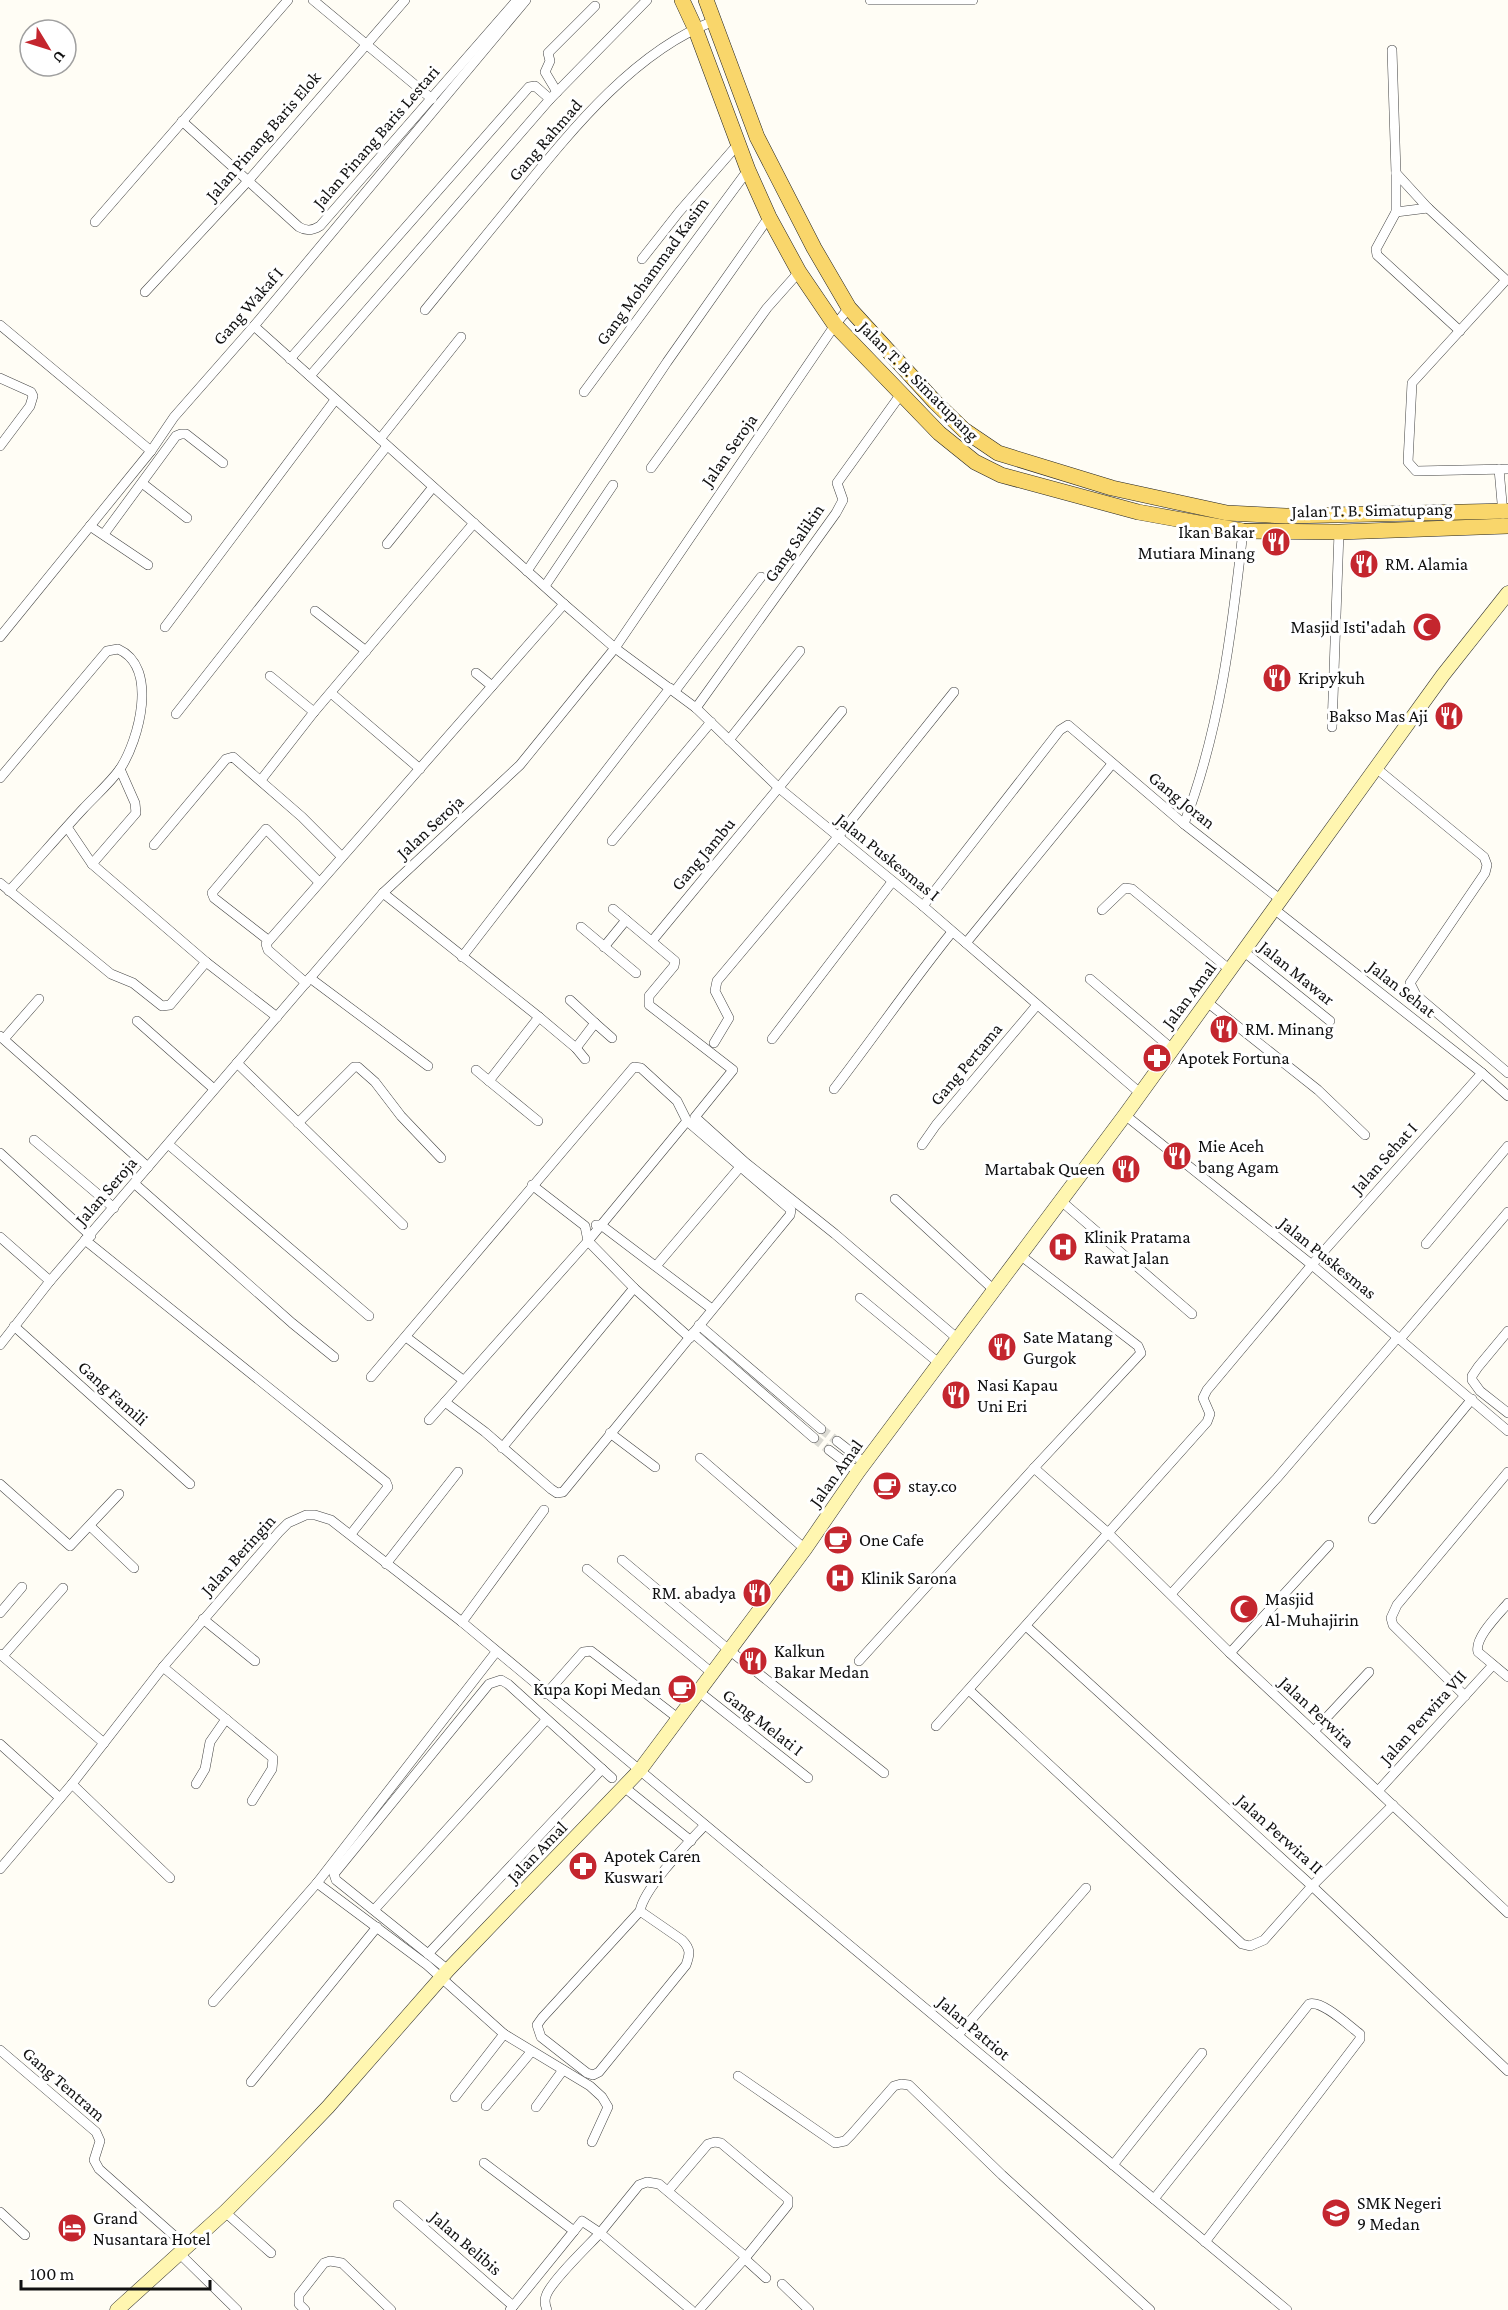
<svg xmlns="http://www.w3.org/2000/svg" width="1508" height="2310" font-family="'Crimson Pro',serif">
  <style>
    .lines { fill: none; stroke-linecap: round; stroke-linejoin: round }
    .street-tunnel { stroke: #dbdad3; stroke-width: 9; stroke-dasharray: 9 4.5; stroke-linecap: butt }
    .street-casing { stroke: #444; stroke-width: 10 }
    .secondary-casing { stroke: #333; stroke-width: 15 }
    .primary-casing { stroke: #222; stroke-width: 16 }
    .street { stroke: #fff; stroke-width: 9 }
    .secondary { stroke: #fff6b0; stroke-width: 14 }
    .primary { stroke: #f9d66b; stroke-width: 15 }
    .labels { text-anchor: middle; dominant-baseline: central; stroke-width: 6; stroke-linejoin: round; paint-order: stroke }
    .street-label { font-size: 18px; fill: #111; stroke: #fff }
    .poi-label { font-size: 18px; fill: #111; stroke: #fff; text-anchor: start }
  </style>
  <rect width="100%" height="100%" fill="#fffdf5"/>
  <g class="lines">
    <!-- street-tunnel -->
    <g class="street-tunnel">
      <polyline points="821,1429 837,1441"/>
      <polyline points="814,1438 829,1450"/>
    </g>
    <!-- street casing -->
    <g class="street-casing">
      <g id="street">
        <polyline points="313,0 432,99"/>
        <polyline points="870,0 973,0"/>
        <polyline points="1392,50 1396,173 1428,208 1506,280 1412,383 1408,462 1416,471 1508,469"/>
        <polyline points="557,92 545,72 550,61 548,53 595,6"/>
        <path d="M182 121 299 227C306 231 312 231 320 226L517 0"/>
        <polyline points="1396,173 1396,212 1376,249 1377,255 1460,331"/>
        <polyline points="1396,212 1428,208"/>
        <polyline points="95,222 288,0"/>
        <polyline points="642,259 679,212 739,143"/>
        <polyline points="145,292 248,181 405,0"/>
        <path d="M425 310C456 272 487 234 518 196 570 132 634 51 714 21"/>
        <polyline points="0,325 151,451"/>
        <polyline points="254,326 564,604 615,648 696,708 779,788 923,906 1140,1093"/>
        <polyline points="290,359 529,87 535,86 550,99"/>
        <polyline points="310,376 550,99 647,0"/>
        <polyline points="0,378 31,392 33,396 30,406 0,446"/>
        <polyline points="584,392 748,170"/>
        <polyline points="380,439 461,337"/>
        <polyline points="651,468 767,308 799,272"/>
        <polyline points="1499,469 1503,514"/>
        <polyline points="142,483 187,518"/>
        <polyline points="90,526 148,565"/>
        <polyline points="104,534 176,436 181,434 186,434 223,463"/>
        <polyline points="387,544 433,487"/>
        <polyline points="527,571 667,362 769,217"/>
        <polyline points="545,586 613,485"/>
        <polyline points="315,611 366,651"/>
        <polyline points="165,627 335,400"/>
        <polyline points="0,637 151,451 174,417 254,326 526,0"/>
        <polyline points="476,673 492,686"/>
        <polyline points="270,676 314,712"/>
        <polyline points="675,691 761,577"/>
        <polyline points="331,693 420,769"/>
        <polyline points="696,708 836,513 843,500 837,483 901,394"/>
        <polyline points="176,714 387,446"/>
        <polyline points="1332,727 1339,532"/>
        <polyline points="729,740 800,651"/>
        <polyline points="1376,768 1484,857 1487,865 1485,873 1410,983 1416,995 1508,1073"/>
        <path d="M0 778 107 651 118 649C159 667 139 740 120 769 110 783 95 796 83 809 58 836 34 864 9 891"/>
        <polyline points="261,780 314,712 474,523"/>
        <path d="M1184 824C1220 730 1232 630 1243 531"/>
        <polyline points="67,827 92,864 206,962 277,1017"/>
        <polyline points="612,841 711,722"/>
        <polyline points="154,845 226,759 233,757 302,817 341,856"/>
        <polyline points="92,864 136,813 135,803 120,769"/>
        <polyline points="0,883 111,974 133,983 162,1006 170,1005 206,962"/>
        <polyline points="383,893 539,1017 576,1048 585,1059"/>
        <polyline points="923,906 1060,730 1068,725 1184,824 1281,900"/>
        <polyline points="613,909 675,961 674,966 649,996 649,1005 733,1070 695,1117 746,1163 835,1234 958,1339"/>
        <polyline points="1274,909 1482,1073 1508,1096"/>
        <polyline points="1102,910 1125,888 1132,889 1230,970"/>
        <polyline points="581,927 636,973"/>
        <polyline points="268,940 214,898 212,893 266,829 319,882"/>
        <polyline points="652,941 842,711"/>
        <polyline points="966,943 1112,764"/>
        <polyline points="604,947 626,920"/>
        <polyline points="1243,951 1330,1021"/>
        <polyline points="462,957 670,688"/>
        <polyline points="310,978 428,1066"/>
        <polyline points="1090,979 1171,1048"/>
        <polyline points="306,983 268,950 266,944 564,604"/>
        <polyline points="570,1000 595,1023"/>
        <polyline points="1207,1002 1318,1090 1365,1135"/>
        <polyline points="137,1021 214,1089"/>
        <polyline points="0,1036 148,1167"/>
        <polyline points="4,1039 39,999"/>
        <polyline points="772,1039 892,882"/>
        <polyline points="714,1043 729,1018 715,991 717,981 837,838 954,692"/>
        <polyline points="576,1048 595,1023 612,1038"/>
        <polyline points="237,1063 403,1225"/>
        <polyline points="476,1070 489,1081 539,1017"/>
        <polyline points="489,1081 538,1121"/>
        <path d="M834 1089C874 1037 911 983 952 932"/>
        <polyline points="1125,1115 1312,1265 1508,1431"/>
        <polyline points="298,1123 354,1067 358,1067 375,1082 401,1116 441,1158"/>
        <polyline points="34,1140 114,1208"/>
        <polyline points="168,1144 369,1316"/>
        <polyline points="922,1145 936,1125 1037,1005"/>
        <polyline points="0,1153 91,1236"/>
        <polyline points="135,1184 292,1323 334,1357"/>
        <polyline points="532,1185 585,1226 588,1241 634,1288 690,1338"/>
        <polyline points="895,1199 994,1290"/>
        <polyline points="1060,1200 1192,1314"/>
        <polyline points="596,1225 601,1225 712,1309"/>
        <polyline points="0,1237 50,1281"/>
        <polyline points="85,1240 386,1482 388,1487 351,1534"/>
        <polyline points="1426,1244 1508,1146"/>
        <polyline points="656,1266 740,1167"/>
        <polyline points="860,1298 940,1364"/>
        <polyline points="699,1325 821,1429"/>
        <polyline points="14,1326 190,1484"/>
        <polyline points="1508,1331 1478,1367 1472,1376 1472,1380 1480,1391 1508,1413"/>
        <polyline points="693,1333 814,1438"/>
        <polyline points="406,1337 463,1380"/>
        <polyline points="1400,1339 1508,1212"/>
        <polyline points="0,1345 50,1281 383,893 520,765 615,648 835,325 849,308"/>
        <polyline points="371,1377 634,1067 641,1068 677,1101 687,1121 791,1210 790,1215 563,1492 557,1493 551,1489 485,1432 445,1402"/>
        <polyline points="429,1420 588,1241 687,1121"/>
        <polyline points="610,1433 655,1467"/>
        <polyline points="837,1441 865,1463"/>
        <polyline points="502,1448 634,1288"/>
        <polyline points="829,1450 858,1472"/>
        <polyline points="700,1458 805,1549"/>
        <polyline points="1034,1468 1107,1532 1230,1653 1508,1913"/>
        <polyline points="0,1484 70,1546 119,1494"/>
        <polyline points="1373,1519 1472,1399"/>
        <polyline points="90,1526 134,1568"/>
        <polyline points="622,1560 729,1650 884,1773"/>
        <polyline points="386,1564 458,1472"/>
        <polyline points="587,1569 712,1673"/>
        <polyline points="1171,1594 1277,1478 1398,1337"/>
        <path d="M1508 1603C1499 1614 1474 1638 1478 1652L1508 1677"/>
        <polyline points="0,1613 22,1587"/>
        <polyline points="203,1619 255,1661"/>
        <polyline points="462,1622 544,1510"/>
        <polyline points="1026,1626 1312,1886 1508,2071"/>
        <polyline points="1230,1653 1329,1545"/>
        <polyline points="0,1654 104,1743"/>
        <polyline points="3,1656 63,1588"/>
        <polyline points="859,1661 1034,1468 1141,1353 1138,1346 1020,1255"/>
        <polyline points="163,1667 273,1758 272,1769 252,1801"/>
        <polyline points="969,1690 1242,1944 1250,1946 1264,1940 1312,1886 1393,1805"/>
        <polyline points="698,1691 808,1778"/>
        <polyline points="546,1694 583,1652 591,1651 679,1719"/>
        <polyline points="1465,1696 1399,1631 1393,1625 1391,1618 1397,1605 1508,1472"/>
        <polyline points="936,1726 1207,1422 1210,1414 1203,1398 1207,1390 1316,1260 1482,1073"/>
        <polyline points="1314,1731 1369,1672"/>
        <polyline points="0,1744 60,1798"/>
        <polyline points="72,1784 170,1878"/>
        <polyline points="196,1784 205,1769 210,1742 226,1719"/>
        <polyline points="624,1787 691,1841"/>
        <polyline points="1378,1791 1493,1665"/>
        <polyline points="0,1869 72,1784 163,1667 279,1532 288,1523 306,1515 315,1515 331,1520 462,1622 1287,2310"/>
        <polyline points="317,1883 427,1965 504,2034 590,2086 602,2097 608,2107 592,2142"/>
        <polyline points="374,1910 546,1720"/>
        <path d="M640 1911 682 1940C691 1949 690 1954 686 1965L599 2072 593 2075 587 2073 541 2037 537 2025 542 2018 640 1911C644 1888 688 1843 705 1825"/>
        <polyline points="428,1954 602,1769"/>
        <polyline points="448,1970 336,1880 334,1874 489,1684 501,1680 508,1684 612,1778"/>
        <polyline points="213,2002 317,1883 496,1652"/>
        <polyline points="958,2035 1086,1888"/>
        <polyline points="0,2050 96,2132 100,2141 94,2160 99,2169 187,2247"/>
        <polyline points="738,2076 835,2143 845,2141 851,2135 894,2086 901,2084 909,2085 1002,2175 1150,2310"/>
        <polyline points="251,2082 377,1927"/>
        <polyline points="455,2097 504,2034"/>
        <polyline points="486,2106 531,2052"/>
        <polyline points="536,2107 563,2070"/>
        <polyline points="484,2163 574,2231 510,2310"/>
        <polyline points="1113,2165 1202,2053"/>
        <polyline points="668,2191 708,2144 715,2142 721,2143 788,2199 788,2205 746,2257"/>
        <path d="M1154 2199 1309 2004C1322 2000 1348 2025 1360 2034V2039L1205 2242"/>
        <polyline points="398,2205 513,2306"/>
        <polyline points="0,2212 25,2235"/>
        <polyline points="225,2212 271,2253"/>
        <polyline points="574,2231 582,2221 600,2233 639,2185 647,2182 659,2184 746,2257 699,2310"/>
        <polyline points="179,2253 237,2310"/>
        <polyline points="745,2259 766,2278"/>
        <polyline points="782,2284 809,2310"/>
        <polyline points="305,2310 299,2304 299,2295 324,2263 330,2261 342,2263 391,2310"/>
        <path d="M547 2310C545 2305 544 2301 546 2296 550 2282 589 2245 600 2233L691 2310"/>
      </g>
    </g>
    <!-- secondary casing -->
    <g class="secondary-casing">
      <polyline id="secondary" points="117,2310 225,2212 278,2159 328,2107 448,1970 640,1770 805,1549 858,1472 1125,1115 1443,675 1508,593"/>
    </g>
    <!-- primary casing -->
    <g class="primary-casing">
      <g id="primary">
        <polyline points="682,0 695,28 748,170 769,217 799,272 835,325 939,433 975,462 1001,475 1138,512 1243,531 1339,532 1508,526"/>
        <polyline points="706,0 757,137 814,248 849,308 935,402 964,430 998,453 1112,488 1227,513 1286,516 1508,511"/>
      </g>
    </g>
    <!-- street -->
    <use href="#street" class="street"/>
    <!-- secondary -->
    <use href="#secondary" class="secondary"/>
    <!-- primary -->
    <use href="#primary" class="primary"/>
  </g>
  <!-- icons -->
  <defs>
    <g id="restaurant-disc" transform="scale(1.5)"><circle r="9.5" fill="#c4262e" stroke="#fff"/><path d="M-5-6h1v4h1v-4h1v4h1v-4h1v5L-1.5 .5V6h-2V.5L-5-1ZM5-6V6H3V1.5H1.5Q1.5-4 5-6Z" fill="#fff"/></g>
    <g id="mosque-disc" transform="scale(1.5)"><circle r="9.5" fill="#c4262e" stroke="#fff"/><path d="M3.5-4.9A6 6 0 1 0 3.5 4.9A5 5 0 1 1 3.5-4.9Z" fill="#fff"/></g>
    <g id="pharmacy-disc" transform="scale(1.5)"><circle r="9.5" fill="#c4262e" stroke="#fff"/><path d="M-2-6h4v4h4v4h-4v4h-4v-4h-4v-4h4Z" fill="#fff"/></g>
    <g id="hospital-disc" transform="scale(1.5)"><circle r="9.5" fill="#c4262e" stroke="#fff"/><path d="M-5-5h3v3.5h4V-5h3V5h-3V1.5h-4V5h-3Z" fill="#fff"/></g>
    <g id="cafe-disc" transform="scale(1.5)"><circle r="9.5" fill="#c4262e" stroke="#fff"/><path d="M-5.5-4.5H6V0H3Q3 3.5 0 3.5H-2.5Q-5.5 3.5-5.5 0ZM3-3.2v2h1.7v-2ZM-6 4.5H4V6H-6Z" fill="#fff"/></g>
    <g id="school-disc" transform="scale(1.5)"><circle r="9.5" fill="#c4262e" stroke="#fff"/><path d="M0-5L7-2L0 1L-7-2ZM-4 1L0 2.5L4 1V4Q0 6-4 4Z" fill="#fff"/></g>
    <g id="hotel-disc" transform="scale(1.5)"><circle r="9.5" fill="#c4262e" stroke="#fff"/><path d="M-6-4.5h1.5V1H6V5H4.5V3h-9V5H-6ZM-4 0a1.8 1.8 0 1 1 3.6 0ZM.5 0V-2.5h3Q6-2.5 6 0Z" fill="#fff"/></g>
  </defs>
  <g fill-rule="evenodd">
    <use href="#restaurant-disc" x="1276" y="542"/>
    <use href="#restaurant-disc" x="1364" y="564"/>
    <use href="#mosque-disc" x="1427" y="627"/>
    <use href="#restaurant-disc" x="1277" y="678"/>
    <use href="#restaurant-disc" x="1449" y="716"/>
    <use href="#restaurant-disc" x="1224" y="1029"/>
    <use href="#pharmacy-disc" x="1157" y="1058"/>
    <use href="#restaurant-disc" x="1177" y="1156"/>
    <use href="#restaurant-disc" x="1126" y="1169"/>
    <use href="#hospital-disc" x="1063" y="1247"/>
    <use href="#restaurant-disc" x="1002" y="1347"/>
    <use href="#restaurant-disc" x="956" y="1395"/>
    <use href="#cafe-disc" x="887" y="1486"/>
    <use href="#cafe-disc" x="838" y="1540"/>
    <use href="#hospital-disc" x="840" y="1578"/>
    <use href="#restaurant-disc" x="757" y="1593"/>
    <use href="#mosque-disc" x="1244" y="1609"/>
    <use href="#restaurant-disc" x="753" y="1661"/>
    <use href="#cafe-disc" x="682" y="1689"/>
    <use href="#pharmacy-disc" x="583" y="1866"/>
    <use href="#school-disc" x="1336" y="2213"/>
    <use href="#hotel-disc" x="72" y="2228"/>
  </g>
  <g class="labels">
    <!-- street labels -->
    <g class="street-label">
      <text transform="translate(263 136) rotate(-49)">Jalan Pinang Baris Elok</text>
      <text transform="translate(376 137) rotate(-49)">Jalan Pinang Baris Lestari</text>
      <text transform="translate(545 140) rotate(-49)">Gang Rahmad</text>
      <text transform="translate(652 271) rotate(-54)">Gang Mohammad Kasim</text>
      <text transform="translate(248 306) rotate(-49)">Gang Wakaf I</text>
      <text transform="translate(919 381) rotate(45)">Jalan T. B. Simatupang</text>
      <text transform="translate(729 450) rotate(-55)">Jalan Seroja</text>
      <text transform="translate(1372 510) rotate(-1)">Jalan T. B. Simatupang</text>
      <text transform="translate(794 543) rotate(-55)">Gang Salikin</text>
      <text transform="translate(1182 800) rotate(39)">Gang Joran</text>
      <text transform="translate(430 827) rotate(-43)">Jalan Seroja</text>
      <text transform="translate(703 854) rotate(-50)">Gang Jambu</text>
      <text transform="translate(888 857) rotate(39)">Jalan Puskesmas I</text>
      <text transform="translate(1297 973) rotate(39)">Jalan Mawar</text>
      <text transform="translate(1402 989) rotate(38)">Jalan Sehat</text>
      <text transform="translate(1189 995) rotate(-53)">Jalan Amal</text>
      <text transform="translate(966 1064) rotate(-50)">Gang Pertama</text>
      <text transform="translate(1384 1158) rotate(-48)">Jalan Sehat I</text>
      <text transform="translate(106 1191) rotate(-49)">Jalan Seroja</text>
      <text transform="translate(1328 1258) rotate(39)">Jalan Puskesmas</text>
      <text transform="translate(113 1393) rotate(42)">Gang Famili</text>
      <text transform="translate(836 1473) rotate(-54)">Jalan Amal</text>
      <text transform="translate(238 1555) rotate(-48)">Jalan Beringin</text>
      <text transform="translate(1317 1712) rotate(43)">Jalan Perwira</text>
      <text transform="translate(1423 1717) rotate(-48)">Jalan Perwira VII</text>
      <text transform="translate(763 1722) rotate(38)">Gang Melati I</text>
      <text transform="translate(1280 1834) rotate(42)">Jalan Perwira II</text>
      <text transform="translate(537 1852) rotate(-46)">Jalan Amal</text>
      <text transform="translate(974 2028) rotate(40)">Jalan Patriot</text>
      <text transform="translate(64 2084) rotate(41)">Gang Tentram</text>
      <text transform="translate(466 2243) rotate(41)">Jalan Belibis</text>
    </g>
    <!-- poi labels -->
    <g class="poi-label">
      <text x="1255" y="532" text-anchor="end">Ikan Bakar<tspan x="1255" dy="21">Mutiara Minang</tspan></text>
      <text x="1385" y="564">RM. Alamia</text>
      <text x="1406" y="627" text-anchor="end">Masjid Isti'adah</text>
      <text x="1298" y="678">Kripykuh</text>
      <text x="1428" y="716" text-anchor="end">Bakso Mas Aji</text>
      <text x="1245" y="1029">RM. Minang</text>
      <text x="1178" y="1058">Apotek Fortuna</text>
      <text x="1198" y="1146">Mie Aceh<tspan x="1198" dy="21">bang Agam</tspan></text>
      <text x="1105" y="1169" text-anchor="end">Martabak Queen</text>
      <text x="1084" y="1237">Klinik Pratama<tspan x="1084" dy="21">Rawat Jalan</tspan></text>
      <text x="1023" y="1337">Sate Matang<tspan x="1023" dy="21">Gurgok</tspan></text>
      <text x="977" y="1385">Nasi Kapau<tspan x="977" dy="21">Uni Eri</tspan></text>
      <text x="908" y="1486">stay.co</text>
      <text x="859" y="1540">One Cafe</text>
      <text x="861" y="1578">Klinik Sarona</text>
      <text x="736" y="1593" text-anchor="end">RM. abadya</text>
      <text x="1265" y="1599">Masjid<tspan x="1265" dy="21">Al-Muhajirin</tspan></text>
      <text x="774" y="1651">Kalkun<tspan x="774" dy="21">Bakar Medan</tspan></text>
      <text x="661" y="1689" text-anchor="end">Kupa Kopi Medan</text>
      <text x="604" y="1856">Apotek Caren<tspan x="604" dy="21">Kuswari</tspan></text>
      <text x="1357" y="2203">SMK Negeri<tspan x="1357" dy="21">9 Medan</tspan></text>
      <text x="93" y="2218">Grand<tspan x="93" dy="21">Nusantara Hotel</tspan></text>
    </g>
  </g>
  <!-- north arrow -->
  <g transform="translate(48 48) rotate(128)"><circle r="28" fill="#ffffff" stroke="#a0a0a0" stroke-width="1.5"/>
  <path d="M0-4.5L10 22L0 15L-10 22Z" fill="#c4262e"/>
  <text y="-9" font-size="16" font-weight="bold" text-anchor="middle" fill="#111111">U</text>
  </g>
  <!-- scale -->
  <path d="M21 2280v9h189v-9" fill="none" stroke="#111111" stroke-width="3"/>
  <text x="30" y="2280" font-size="18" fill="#111111" stroke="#ffffff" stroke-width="4.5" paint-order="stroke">100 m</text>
</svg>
